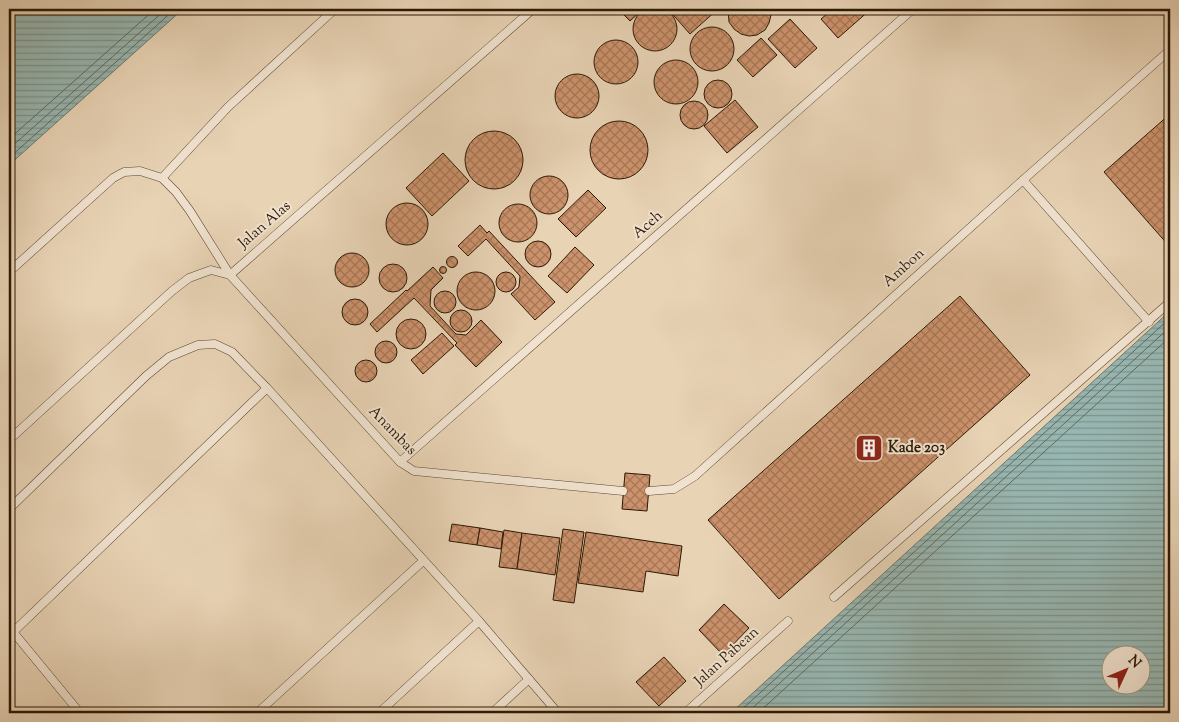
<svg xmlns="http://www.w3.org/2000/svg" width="1179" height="722" font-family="'Sorts Mill Goudy',serif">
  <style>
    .water { fill: url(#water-rules); stroke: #6d786d; fill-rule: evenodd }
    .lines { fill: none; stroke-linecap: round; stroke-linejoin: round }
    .shore { stroke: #62685c; stroke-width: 1 }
    .building { fill: url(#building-cross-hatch); stroke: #2c1905 }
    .service-casing { stroke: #5b4831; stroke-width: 9 }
    .service { stroke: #f0e2cf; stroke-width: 8 }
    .labels { text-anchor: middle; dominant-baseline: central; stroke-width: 4; stroke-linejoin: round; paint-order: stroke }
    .street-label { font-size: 15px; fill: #2c1905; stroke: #f0e2cf }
    .poi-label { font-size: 15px; font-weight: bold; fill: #2c1905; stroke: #f0e2cf; text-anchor: start }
  </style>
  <defs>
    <pattern id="water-rules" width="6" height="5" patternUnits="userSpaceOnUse" patternTransform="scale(1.25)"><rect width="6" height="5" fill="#98b7b2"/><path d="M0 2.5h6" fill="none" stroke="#7c948f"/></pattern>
    <pattern id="building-cross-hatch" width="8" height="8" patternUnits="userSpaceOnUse" patternTransform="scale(1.25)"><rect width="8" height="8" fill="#cc926b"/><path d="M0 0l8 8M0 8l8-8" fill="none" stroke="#a67656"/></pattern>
  </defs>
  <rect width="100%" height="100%" fill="#e8d3b5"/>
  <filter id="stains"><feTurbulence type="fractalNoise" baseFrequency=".004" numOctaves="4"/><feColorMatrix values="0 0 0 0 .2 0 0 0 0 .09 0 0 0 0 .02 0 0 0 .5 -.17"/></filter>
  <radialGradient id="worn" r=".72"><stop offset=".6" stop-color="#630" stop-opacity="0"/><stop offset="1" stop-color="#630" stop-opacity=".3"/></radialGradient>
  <!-- water -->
  <g class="water">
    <polygon points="9,9 183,9 9,165"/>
    <path d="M1170 311V713H731ZM1112 654H1142V684H1112Z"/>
  </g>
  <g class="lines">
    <!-- shore -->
    <g class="shore">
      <polyline points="9,139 155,9"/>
      <polyline points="9,149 166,9"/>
      <polyline points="9,158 175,9"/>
      <polyline points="738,713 1170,318"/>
      <polyline points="747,713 1170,327"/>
      <polyline points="758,713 1170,337"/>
    </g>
  </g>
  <!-- building -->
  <g class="building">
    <circle cx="655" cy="29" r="22"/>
    <polygon points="618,9 643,9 630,21"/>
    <polygon points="668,9 718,9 690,34"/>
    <polygon points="728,9 770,9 771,15 769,23 765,30 757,35 749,36 741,34 734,29 729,22"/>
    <polygon points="833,9 871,9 838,38 821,19"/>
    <polygon points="790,19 817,48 795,68 768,39"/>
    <circle cx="712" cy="49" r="22"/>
    <polygon points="761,38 777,55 753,77 737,60"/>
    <circle cx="616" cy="62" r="22"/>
    <circle cx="676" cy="82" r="22"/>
    <circle cx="577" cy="96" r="22"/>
    <circle cx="718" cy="94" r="14"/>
    <polygon points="735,100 758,127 727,153 704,126"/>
    <circle cx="694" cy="115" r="14"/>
    <polygon points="1170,114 1170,247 1104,172"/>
    <circle cx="619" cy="150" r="29"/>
    <circle cx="494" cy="160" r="29"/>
    <polygon points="443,153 469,181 432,216 406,188"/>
    <circle cx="549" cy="195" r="19"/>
    <polygon points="588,190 606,208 576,237 558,219"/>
    <circle cx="407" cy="224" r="21"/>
    <circle cx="518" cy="223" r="19"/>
    <polygon points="480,225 487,233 489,231 555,302 535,320 511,294 519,287 520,276 486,239 468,256 458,246"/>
    <circle cx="538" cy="254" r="13"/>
    <polygon points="575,247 594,265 567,293 548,276"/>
    <circle cx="352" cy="270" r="17"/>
    <circle cx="452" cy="262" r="5.5"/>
    <circle cx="393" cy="278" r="14"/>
    <circle cx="443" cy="270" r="3.5"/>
    <polygon points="433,267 443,278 431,290 430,306 456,334 466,335 481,320 502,342 476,367 455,345 457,343 414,298 377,332 370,324 406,290 407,291"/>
    <circle cx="506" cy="282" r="10"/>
    <circle cx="476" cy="291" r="19"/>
    <circle cx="445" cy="302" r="11"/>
    <polygon points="960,296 1030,375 779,599 708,520"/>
    <circle cx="355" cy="312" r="13"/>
    <circle cx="461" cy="321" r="11"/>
    <circle cx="411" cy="334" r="15"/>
    <polygon points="442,333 454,346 423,374 411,360"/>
    <circle cx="386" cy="352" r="11"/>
    <circle cx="366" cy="371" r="11"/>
    <polygon points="625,473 650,475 647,511 622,509"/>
    <polygon points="452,524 480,528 477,545 449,541"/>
    <polygon points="480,528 503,532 501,549 477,545"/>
    <polygon points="563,529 584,532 574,603 553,600"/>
    <polygon points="504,530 522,533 517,569 499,567"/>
    <polygon points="586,532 682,546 678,576 646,571 643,592 578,583"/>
    <polygon points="522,533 560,538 555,575 517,569"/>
    <polygon points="724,604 749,628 723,655 699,630"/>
    <polygon points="664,657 686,681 659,706 636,682"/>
  </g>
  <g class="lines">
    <!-- service casing -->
    <g class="service-casing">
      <g id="service">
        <polyline points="335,9 228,107 162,178 176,192 190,211 230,275 400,462 414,471 623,491"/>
        <polyline points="1023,180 1149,322"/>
        <polyline points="9,272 113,178 124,172 140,171 162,178"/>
        <polyline points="9,440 172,291 189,278 211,270 230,275 533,9"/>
        <polyline points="400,462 913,9"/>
        <polyline points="649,491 674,489 695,476 1023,180 1170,50"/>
        <polyline points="9,509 146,376 169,357 198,345 215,344 232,352 267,388 479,621 558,713"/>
        <polyline points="834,597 1170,302"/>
        <polyline points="9,627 80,713"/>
        <polyline points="9,636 267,388"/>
        <polyline points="257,713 423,561"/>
        <polyline points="379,713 479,621"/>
        <polyline points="492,713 529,679"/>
        <polyline points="685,713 788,621"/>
      </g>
    </g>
    <!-- service -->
    <use href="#service" class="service"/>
  </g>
  <!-- icons -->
  <defs>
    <g id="building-square" transform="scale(1.4375)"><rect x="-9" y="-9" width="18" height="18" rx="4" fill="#8f2418" stroke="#f0e2cf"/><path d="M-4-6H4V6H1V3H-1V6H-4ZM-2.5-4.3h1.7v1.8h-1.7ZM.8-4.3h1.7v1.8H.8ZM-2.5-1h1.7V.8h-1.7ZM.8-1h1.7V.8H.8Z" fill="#fff"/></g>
  </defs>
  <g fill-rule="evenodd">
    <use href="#building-square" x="869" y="448"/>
  </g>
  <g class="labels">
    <!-- street labels -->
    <g class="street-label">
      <text transform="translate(265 225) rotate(-41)">Jalan Alas</text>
      <text transform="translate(648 225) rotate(-41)">Aceh</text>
      <text transform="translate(904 268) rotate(-42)">Ambon</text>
      <text transform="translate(392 431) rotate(46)">Anambas</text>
      <text transform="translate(727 657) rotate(-42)">Jalan Pabean</text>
    </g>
    <!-- poi labels -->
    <g class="poi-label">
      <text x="888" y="448">Kade 203</text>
    </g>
  </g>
  <!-- margin -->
  <rect width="1179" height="722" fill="none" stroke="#e8d3b5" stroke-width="30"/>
  <rect x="10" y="10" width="1159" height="702" fill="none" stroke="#2c1905" stroke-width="2.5"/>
  <rect x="15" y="15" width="1149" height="692" fill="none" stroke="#2c1905"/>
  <!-- north arrow -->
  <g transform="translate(1126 670) rotate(46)"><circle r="24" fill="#f0e2cf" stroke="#a2927e"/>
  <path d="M0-4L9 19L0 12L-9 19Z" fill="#8f2418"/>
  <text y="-8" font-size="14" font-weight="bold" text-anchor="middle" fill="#2c1905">N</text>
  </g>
  <rect width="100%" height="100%" filter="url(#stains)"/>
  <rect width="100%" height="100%" fill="url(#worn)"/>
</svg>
